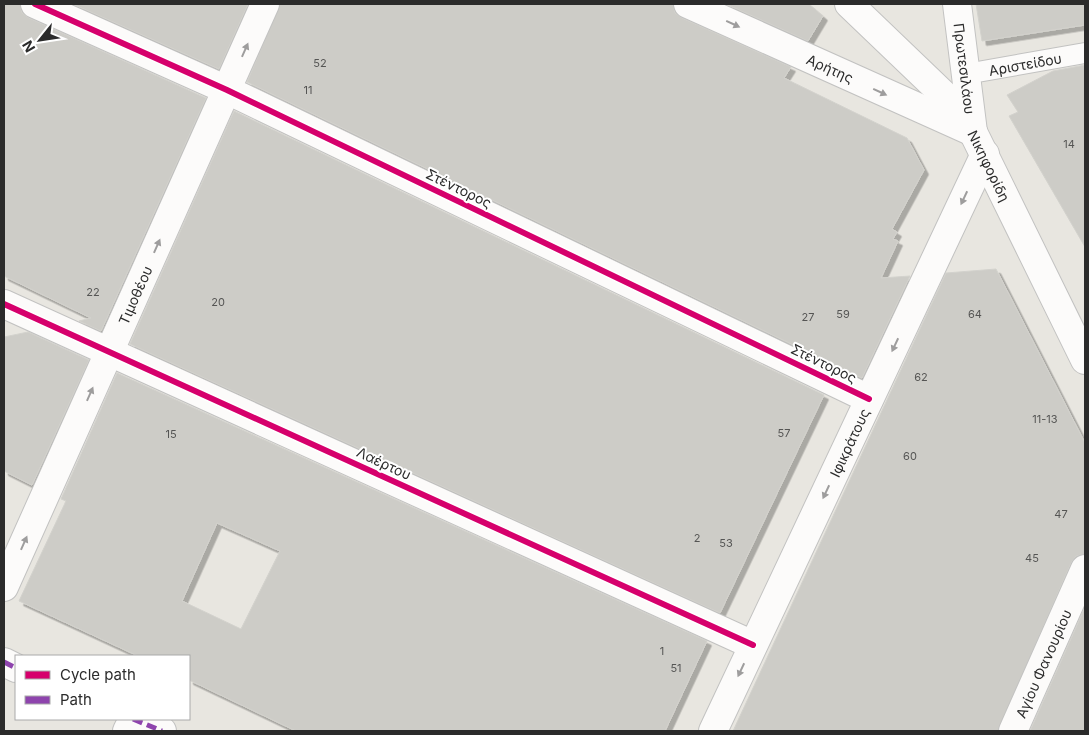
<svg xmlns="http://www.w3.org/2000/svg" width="1089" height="735" font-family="Inter,sans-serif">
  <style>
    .building { fill: #cdccc7; stroke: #d3d2cd; fill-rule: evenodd; filter: url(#shadow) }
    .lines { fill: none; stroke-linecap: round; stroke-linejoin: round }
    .service-casing { stroke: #c2c2c1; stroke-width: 22 }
    .pedestrian-casing { stroke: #c2c2c1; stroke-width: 30 }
    .minor-casing { stroke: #c2c2c1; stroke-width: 30 }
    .tertiary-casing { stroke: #c2c2c1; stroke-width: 30 }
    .service { stroke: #fcfbfa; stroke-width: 20 }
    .pedestrian { stroke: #fcfbfa; stroke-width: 28 }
    .minor { stroke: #fcfbfa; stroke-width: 28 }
    .tertiary { stroke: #fcfbfa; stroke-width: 28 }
    .quiet { stroke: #8e44ad; stroke-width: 5; stroke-dasharray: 10 5; stroke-linecap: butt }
    .cycleway-casing { stroke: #fff; stroke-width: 9 }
    .cycleway { stroke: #d6006c; stroke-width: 6 }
    .oneway { fill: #9e9d9d }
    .labels { text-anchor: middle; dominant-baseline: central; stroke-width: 4; stroke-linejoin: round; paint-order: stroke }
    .number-label { font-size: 11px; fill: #555554 }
    .street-label { font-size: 14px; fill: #2b2b2b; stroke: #fff }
  </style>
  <defs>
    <filter id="shadow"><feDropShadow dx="4.5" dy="4.5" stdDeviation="0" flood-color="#0004"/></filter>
  </defs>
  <rect width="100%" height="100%" fill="#e8e6e0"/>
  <!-- building -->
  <g class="building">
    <polygon points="4,4 20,4 22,13 29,18 206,98 101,331 79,321 91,318 4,276"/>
    <polygon points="73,4 248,4 219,69"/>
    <polygon points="280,4 673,4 675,13 682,18 791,67 784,78 907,138 924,170 892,229 897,232 893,239 898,241 881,278 910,276 862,378 247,82"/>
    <polygon points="726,4 809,4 823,16 808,41"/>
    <polygon points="976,4 1085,4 1085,25 982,41"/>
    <polygon points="1085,65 1085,247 1009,116 1018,112 1007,95 1053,71"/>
    <polygon points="234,111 824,395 720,613 130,344"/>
    <polygon points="996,269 1085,443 1085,554 1076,556 1071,563 998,731 733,731 946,273"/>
    <polygon points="28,332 89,360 32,485 4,471 4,337"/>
    <path d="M117 373 707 641 665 731H296L189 680V656H138L19 601 66 501 61 499ZM217 523 280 551 241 629 182 601Z"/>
    <polygon points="1085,607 1085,731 1030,731"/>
  </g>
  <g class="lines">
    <!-- service casing -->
    <g class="service-casing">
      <g id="service">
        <path id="s1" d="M966 74 1085 53"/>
      </g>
    </g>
    <!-- pedestrian casing -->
    <g class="pedestrian-casing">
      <g id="pedestrian">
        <polyline points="4,662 16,668"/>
        <polyline points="133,719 162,731"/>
      </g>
    </g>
    <!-- minor casing -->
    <g class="minor-casing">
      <g id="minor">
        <polyline points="35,4 227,90 869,399"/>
        <path id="s2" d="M688 4 973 132"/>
        <path id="s3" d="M957 4 973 132"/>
        <polyline points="4,304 753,645"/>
        <path id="s4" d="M4 587 265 4"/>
        <polyline points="127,731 133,719"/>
        <path id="s5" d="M1013 731 1085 569"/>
      </g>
    </g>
    <!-- tertiary casing -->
    <g class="tertiary-casing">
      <g id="tertiary">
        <path id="s6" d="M849 4 943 94 973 132 1085 360"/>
        <path id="s7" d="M713 731 985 154"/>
      </g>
    </g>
    <!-- service -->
    <use href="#service" class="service"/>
    <!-- pedestrian -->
    <use href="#pedestrian" class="pedestrian"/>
    <!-- minor -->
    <use href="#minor" class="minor"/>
    <!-- tertiary -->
    <use href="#tertiary" class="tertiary"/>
    <!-- quiet -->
    <g class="quiet">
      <polyline points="4,662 16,668"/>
      <polyline points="133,719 162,731"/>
    </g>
    <!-- cycleway casing -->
    <g class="cycleway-casing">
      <g id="cycleway">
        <polyline points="35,4 227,90 869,399"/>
        <polyline points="4,304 753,645"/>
      </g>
    </g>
    <!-- cycleway -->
    <use href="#cycleway" class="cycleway"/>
  </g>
  <!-- one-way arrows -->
  <defs><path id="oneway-solid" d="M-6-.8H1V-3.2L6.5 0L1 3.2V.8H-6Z" transform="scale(1.25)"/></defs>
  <g class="oneway">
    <use href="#oneway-solid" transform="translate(733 24) rotate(25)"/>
    <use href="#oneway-solid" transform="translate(245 50) rotate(-66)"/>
    <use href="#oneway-solid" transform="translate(880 92) rotate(25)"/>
    <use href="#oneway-solid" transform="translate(964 198) rotate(115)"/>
    <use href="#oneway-solid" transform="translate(157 246) rotate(-66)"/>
    <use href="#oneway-solid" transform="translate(895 345) rotate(115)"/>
    <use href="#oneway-solid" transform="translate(90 394) rotate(-66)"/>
    <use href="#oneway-solid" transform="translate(826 492) rotate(115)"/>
    <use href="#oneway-solid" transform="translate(24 543) rotate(-66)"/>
    <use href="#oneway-solid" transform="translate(741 670) rotate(115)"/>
  </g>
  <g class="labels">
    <!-- number labels -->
    <g class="number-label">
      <text x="320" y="63">52</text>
      <text x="308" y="90">11</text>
      <text x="1069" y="144">14</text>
      <text x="93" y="292">22</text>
      <text x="218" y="302">20</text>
      <text x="843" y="314">59</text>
      <text x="975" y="314">64</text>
      <text x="808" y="317">27</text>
      <text x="921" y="377">62</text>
      <text x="1045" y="419">11-13</text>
      <text x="784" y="433">57</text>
      <text x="171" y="434">15</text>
      <text x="910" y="456">60</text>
      <text x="1061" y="514">47</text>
      <text x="697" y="538">2</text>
      <text x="726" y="543">53</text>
      <text x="1032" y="558">45</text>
      <text x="662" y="651">1</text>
      <text x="676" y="668">51</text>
    </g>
    <!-- street labels -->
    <g class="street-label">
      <text stroke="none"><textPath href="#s1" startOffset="60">Αριστείδου</textPath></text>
      <text stroke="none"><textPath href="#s3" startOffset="65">Πρωτεσιλάου</textPath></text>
      <text stroke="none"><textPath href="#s2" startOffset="156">Αρήτης</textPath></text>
      <text stroke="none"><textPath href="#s6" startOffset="216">Νικηφορίδη</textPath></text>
      <text transform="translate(459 188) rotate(26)">Στέντορος</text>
      <text stroke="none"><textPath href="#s4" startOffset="320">Τιμοθέου</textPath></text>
      <text transform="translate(824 363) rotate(26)">Στέντορος</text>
      <text stroke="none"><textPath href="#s7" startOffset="319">Ιφικράτους</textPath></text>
      <text transform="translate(384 463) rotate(25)">Λαέρτου</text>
      <text stroke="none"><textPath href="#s5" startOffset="74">Αγίου Φανουρίου</textPath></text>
    </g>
  </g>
  <!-- border -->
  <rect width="1089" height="735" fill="none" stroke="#2b2b2b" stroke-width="10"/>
  <!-- legend -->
  <rect x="15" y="655" width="175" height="65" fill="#ffffff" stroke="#aaaaaa"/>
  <rect x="25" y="671" width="25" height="8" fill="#d6006c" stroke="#aaaaaa"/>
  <text x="60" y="680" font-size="15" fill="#2b2b2b">Cycle path</text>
  <rect x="25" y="696" width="25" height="8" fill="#8e44ad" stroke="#aaaaaa"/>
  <text x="60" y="705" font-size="15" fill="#2b2b2b">Path</text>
  <!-- north arrow -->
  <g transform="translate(40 40) rotate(240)" stroke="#ffffff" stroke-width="4" paint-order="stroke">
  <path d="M0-4L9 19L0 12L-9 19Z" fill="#2b2b2b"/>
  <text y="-8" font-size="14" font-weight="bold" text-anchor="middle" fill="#2b2b2b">N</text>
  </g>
</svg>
